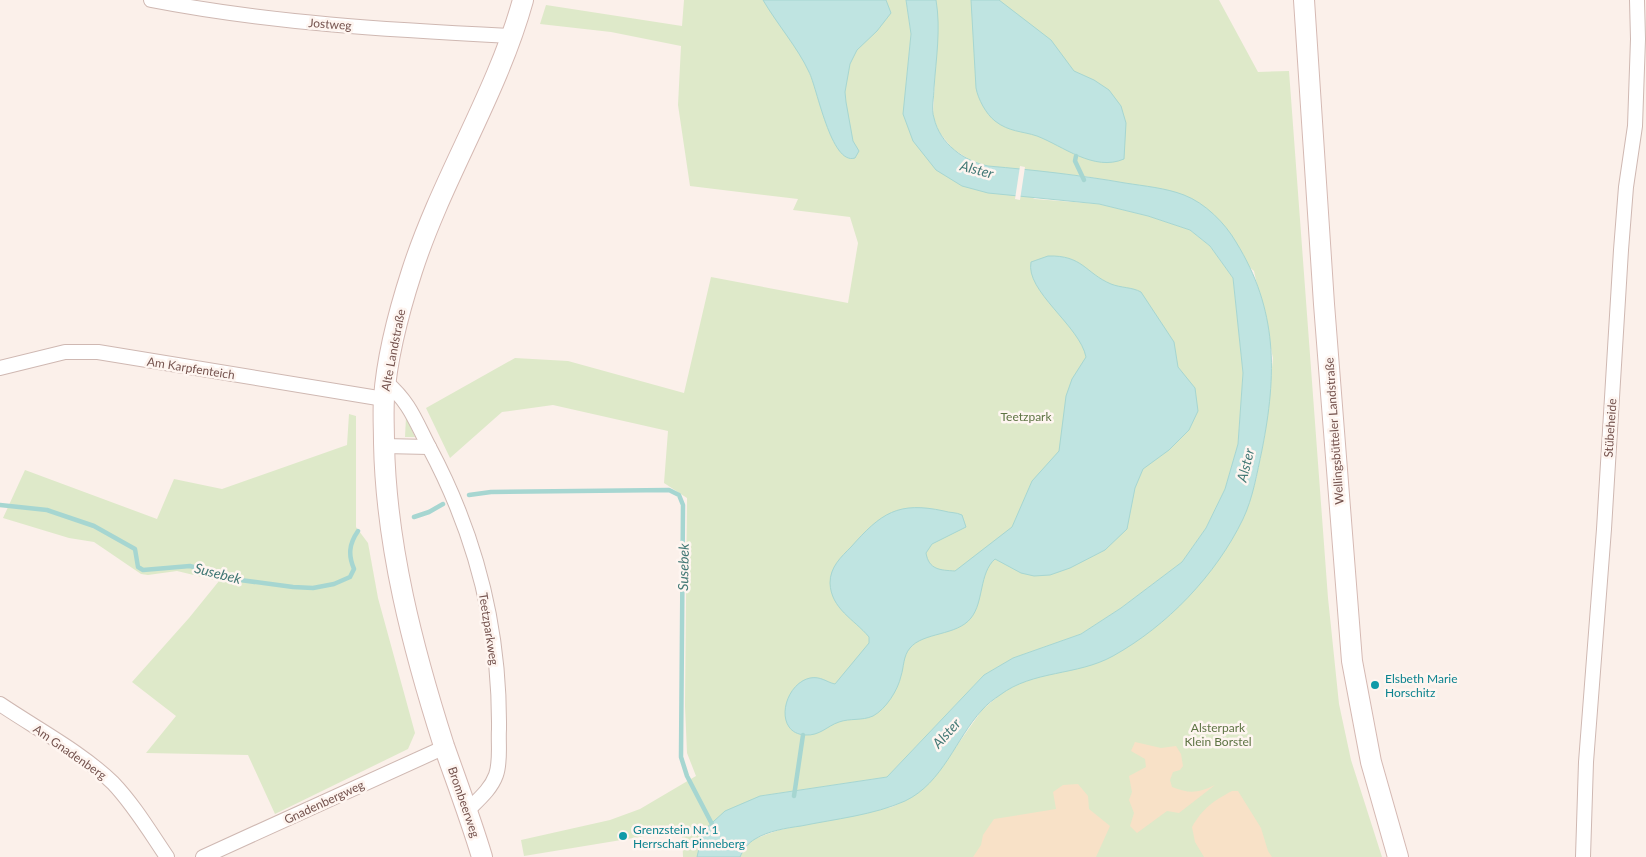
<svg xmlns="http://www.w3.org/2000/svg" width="1646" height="857" font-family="Lato,sans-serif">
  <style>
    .green { fill: #dee9c9 }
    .sand { fill: #f8e1c7 }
    .water { fill: #bfe4e1; stroke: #a6d6d1 }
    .pier { fill: #fbf0ea }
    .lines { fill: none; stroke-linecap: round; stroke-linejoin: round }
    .stream { stroke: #a6d6d1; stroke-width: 4.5 }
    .street-casing { stroke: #cfb8b2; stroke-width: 16 }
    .secondary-casing { stroke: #d5b9b3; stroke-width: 22 }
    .street { stroke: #fff; stroke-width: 14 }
    .secondary { stroke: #fff; stroke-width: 20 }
    .culture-dot { fill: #0f9aa8; stroke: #fef5f0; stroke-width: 2 }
    .labels { text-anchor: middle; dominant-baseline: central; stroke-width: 5; stroke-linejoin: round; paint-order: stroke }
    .street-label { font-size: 12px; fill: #75534e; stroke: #fef5f0 }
    .park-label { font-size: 12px; fill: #5e7444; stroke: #fef5f0 }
    .culture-label { font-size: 12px; fill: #0d838f; stroke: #fef5f0; text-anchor: start }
    .water-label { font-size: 14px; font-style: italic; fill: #427875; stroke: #fef5f0 }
  </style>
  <rect width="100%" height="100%" fill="#fbf0ea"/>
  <!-- green -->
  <g class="green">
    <polygon points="684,0 906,0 911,34 906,83 913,141 1035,199 1099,204 1148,216 1190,230 1210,246 1233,278 1243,373 1238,444 1225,489 1206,528 1182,562 1121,608 1081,634 1013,658 984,675 887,777 760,796 754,839 779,830 892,807 910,798 939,771 982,710 1003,692 1026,680 1047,675 1139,639 1170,615 1203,579 1225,550 1244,517 1256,480 1265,435 1273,358 1254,271 1159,189 1084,176 988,166 975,163 953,149 939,132 933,116 937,37 936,0 1219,0 1258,72 1289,71 1328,598 1339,704 1351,760 1382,857 683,857 682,830 524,856 521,840 610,820 640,809 696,776 687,753 685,706 687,498 664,483 668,431 553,405 502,412 450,458 426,408 515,358 568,361 684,393 711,277 848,303 858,243 850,217 793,210 798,199 690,186 678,105 681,46 611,32 540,24 546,5 682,26"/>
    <polygon points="349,414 356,416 356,527 368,543 378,598 415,733 408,749 275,814 248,755 146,753 176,716 132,682 189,618 219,581 177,571 148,575 141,574 94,542 69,538 3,518 25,470 157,519 174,479 222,489 347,445"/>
    <polygon points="406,417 415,437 405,437"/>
  </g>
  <!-- sand -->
  <g class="sand">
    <path d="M1135 742 1161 748 1176 746 1181 754 1183 766 1180 770 1173 772 1170 780 1172 787C1190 794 1198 793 1215 785L1179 813 1167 811 1137 833 1130 826 1134 813 1129 800 1132 792 1129 776 1146 767 1145 759 1131 751Z"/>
    <polygon points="1078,784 1088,796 1089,809 1110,826 1096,857 973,857 981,845 983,835 994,819 1056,809 1053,792 1063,785"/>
    <path d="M1232 791H1238L1261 828 1268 851 1272 857H1204L1195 842 1192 827C1203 808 1213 801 1232 791Z"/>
  </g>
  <!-- water -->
  <g class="water">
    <path d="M763 0H886L891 13 877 31 857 50 850 64 845 92 846 102 853 141 859 151 855 158C831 166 817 87 809 72 798 48 777 24 763 0Z"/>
    <path d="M906 0H936C941 29 936 59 934 88 934 97 931 109 934 118 940 144 964 161 988 166 1034 170 1080 175 1125 183 1144 186 1166 188 1184 195 1205 203 1225 223 1236 242 1278 310 1277 374 1262 450 1257 473 1253 498 1243 519 1216 575 1167 626 1113 656 1077 676 1033 670 1000 695 994 699 987 704 982 710 956 738 943 783 905 801 874 815 835 819 801 826 786 828 768 831 755 839 748 843 743 850 740 857H697L703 831 725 811 760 796 887 777 984 675 1013 658 1081 634 1121 608 1182 562 1206 528 1225 489 1238 444 1243 373 1233 278 1210 246 1190 230 1148 216 1099 204 988 193 962 186 936 170 913 141 903 114 911 34Z"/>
    <path d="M971 0H999L1051 40 1074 71 1094 80 1109 90 1121 106 1126 123 1124 159C1094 172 1063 146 1037 136 1022 131 1009 132 995 121 986 114 978 99 976 88Z"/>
    <path d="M1048 256C1083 255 1085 273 1111 284 1121 288 1132 287 1141 292L1174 342 1178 367 1195 388 1198 411 1189 430 1169 450 1143 469 1135 488 1127 529 1105 550 1070 568 1050 575 1034 576 1021 573 995 559C979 573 984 602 971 618 957 636 923 632 910 648 903 656 904 667 901 676 898 690 886 709 873 716 862 721 850 718 839 722 827 726 820 736 805 735 773 733 783 684 810 678 821 676 826 682 835 684L869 643V637C854 619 831 609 830 583 830 567 841 557 851 547 881 513 898 501 944 511 950 513 956 512 962 515L966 527 932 544 926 553C929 570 940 570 955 571L1012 527 1032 481 1059 451 1066 396 1072 379 1086 357C1080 326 1025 291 1031 262Z"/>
  </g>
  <!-- pier -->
  <polygon class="pier" points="1020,166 1025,167 1020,200 1015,199"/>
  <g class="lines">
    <!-- stream -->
    <g class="stream">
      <polyline points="1076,156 1075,161 1084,180"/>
      <polyline points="469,495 491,492 669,490 679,495 683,505 681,757 687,776 713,826"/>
      <path d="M0 505 47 510 94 526 135 549 138 567 143 570 190 566 240 580 293 587 313 588 334 584 350 577 354 569C348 555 349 544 358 531"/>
      <polyline points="414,517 429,512 443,504"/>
      <polyline points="794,796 803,735"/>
    </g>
    <!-- street casing -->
    <g class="street-casing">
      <g id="street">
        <path d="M151 0C269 23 390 30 511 36"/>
        <polyline points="0,368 65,352 98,352 384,399"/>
        <path d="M386 382C410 403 415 420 429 447 476 535 500 629 499 729 498 743 501 761 496 775 491 789 479 799 468 810"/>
        <polyline points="384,446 429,447"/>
        <path d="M0 704C37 729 81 752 113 783 134 805 150 832 167 857"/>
        <polyline points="203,857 445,747"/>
        <polyline points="1583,857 1586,762 1604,529 1621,250 1626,187 1635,126 1638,39 1637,0"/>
      </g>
    </g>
    <!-- secondary casing -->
    <g class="secondary-casing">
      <g id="secondary">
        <polyline points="1304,0 1324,304 1352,661 1371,762 1398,857"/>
        <path d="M482 857C471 820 457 783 444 746 413 649 386 546 384 443 384 428 383 413 384 398 387 355 399 311 412 271 442 178 497 94 523 0"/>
      </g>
    </g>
    <!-- street -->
    <use href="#street" class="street"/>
    <!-- secondary -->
    <use href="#secondary" class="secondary"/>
  </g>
  <!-- markers -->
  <g class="culture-dot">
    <circle cx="1375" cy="685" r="5"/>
    <circle cx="623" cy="836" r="5"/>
  </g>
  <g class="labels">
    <!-- street labels -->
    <g class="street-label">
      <text transform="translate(330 24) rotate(4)">Jostweg</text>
      <text transform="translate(393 350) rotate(-79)">Alte Landstraße</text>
      <text transform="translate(191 368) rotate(9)">Am Karpfenteich</text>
      <text transform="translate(1610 428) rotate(-86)">Stübeheide</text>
      <text transform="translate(1334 431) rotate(-94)">Wellingsbütteler Landstraße</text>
      <text transform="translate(489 629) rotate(81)">Teetzparkweg</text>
      <text transform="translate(70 752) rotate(35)">Am Gnadenberg</text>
      <text transform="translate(324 802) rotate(-25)">Gnadenbergweg</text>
      <text transform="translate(464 802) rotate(71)">Brombeerweg</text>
    </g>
    <!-- park labels -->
    <g class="park-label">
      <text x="1026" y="416">Teetzpark</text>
      <text x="1218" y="727">Alsterpark<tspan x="1218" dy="14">Klein Borstel</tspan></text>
    </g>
    <!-- culture labels -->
    <g class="culture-label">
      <text x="1385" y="678">Elsbeth Marie<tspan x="1385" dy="14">Horschitz</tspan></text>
      <text x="633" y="829">Grenzstein Nr. 1<tspan x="633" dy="14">Herrschaft Pinneberg</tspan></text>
    </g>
    <!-- water labels -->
    <g class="water-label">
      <text transform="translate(977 169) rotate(15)">Alster</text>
      <text transform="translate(1245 465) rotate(-76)">Alster</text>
      <text transform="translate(683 567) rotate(-89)">Susebek</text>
      <text transform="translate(218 573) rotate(14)">Susebek</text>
      <text transform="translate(946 733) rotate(-48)">Alster</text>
    </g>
  </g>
</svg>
